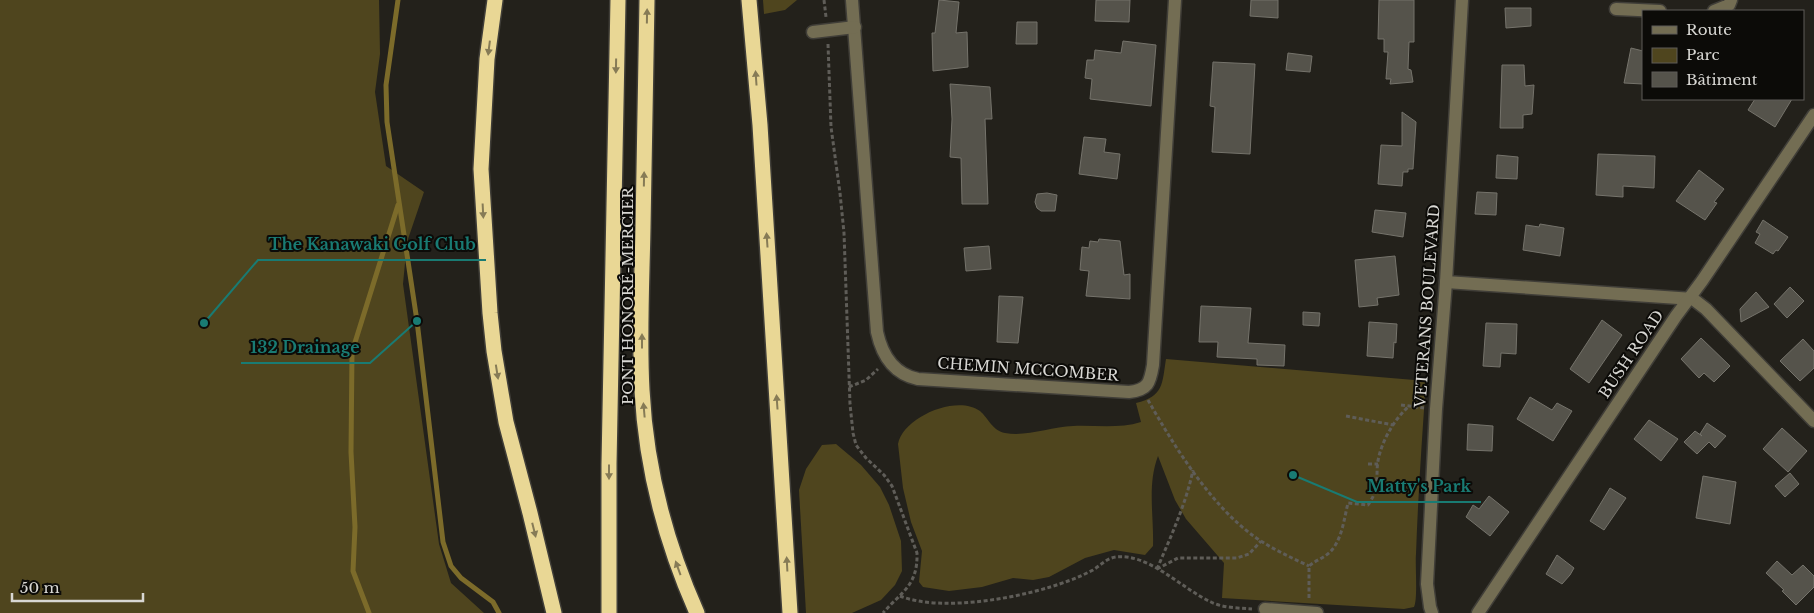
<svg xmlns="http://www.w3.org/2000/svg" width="1814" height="613" font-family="'Libre Baskerville',serif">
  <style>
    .green { fill: #4f451e }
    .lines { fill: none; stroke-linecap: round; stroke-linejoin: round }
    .stream { stroke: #7c6b2a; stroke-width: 5 }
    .building { fill: #55534b; stroke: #75736b }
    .minor-casing { stroke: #403e38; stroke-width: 15 }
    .highway-casing { stroke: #403e38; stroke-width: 18 }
    .path { stroke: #5f5d58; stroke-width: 3; stroke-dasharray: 4 2.5; stroke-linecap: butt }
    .minor { stroke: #736d53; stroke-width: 12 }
    .highway { stroke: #e9d795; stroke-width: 15 }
    .oneway { fill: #867b56 }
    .labels { text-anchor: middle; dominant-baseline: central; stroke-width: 4; stroke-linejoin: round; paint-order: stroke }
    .street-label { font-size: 15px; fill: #d8d7d3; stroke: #0c0b08 }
    .leader { fill: none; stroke: #197b73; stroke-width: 2 }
    .callout-dot { fill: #197b73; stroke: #0c0b08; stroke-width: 2 }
    .callout-label { font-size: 16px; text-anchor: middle; font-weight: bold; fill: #197b73; stroke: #0c0b08; stroke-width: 4; stroke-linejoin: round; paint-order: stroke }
  </style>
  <rect width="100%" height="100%" fill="#23211b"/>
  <!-- green -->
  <g class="green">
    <polygon points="0,0 379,0 380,54 375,92 386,166 424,192 407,242 403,284 439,544 451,583 484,613 0,613"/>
    <polygon points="763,0 797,0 785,10 764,14"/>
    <path d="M1166 359 1426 381C1422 438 1418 496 1416 554 1415 565 1418 599 1414 607L1404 609 1222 598 1224 563 1186 519 1175 500 1158 456C1147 485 1154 516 1153 546L1145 555 1114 550 1085 558 1049 577 1033 580 1013 578 982 587 949 591 923 587 919 582 922 551 911 522 903 488 898 444C903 417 957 394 980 411 988 418 993 431 1005 433 1026 437 1051 427 1073 426 1095 425 1119 429 1141 422L1136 403C1164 396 1162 384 1166 359Z"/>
    <polygon points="836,444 861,465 880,487 889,505 901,541 902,571 895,585 881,600 852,613 806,613 799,490 806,469 822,445"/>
  </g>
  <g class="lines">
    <!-- stream -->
    <g class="stream">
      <polyline points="398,0 386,85 387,122 417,321 443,542 451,566 461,578 493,602 499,613"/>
      <polyline points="369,613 353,571 355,527 351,452 352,352 398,205"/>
    </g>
  </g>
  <!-- building -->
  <g class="building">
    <polygon points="939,0 959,2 956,33 967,32 968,67 933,71 932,33 935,33"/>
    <polygon points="1096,0 1130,0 1129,22 1095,21"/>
    <polygon points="1251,0 1278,0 1278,18 1250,16"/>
    <polygon points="1379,0 1414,0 1414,42 1409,42 1408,69 1411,70 1413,82 1390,84 1391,79 1386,79 1388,52 1384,52 1384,39 1378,39"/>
    <polygon points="1505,8 1531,8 1531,26 1506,28"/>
    <polygon points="1017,22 1037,22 1037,44 1016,44"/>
    <polygon points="1123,41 1156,45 1151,106 1090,99 1092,79 1085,78 1087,60 1094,60 1095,50 1121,53"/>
    <polygon points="1631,48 1643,51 1643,84 1624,83"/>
    <polygon points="1288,53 1312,56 1310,72 1286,70"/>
    <polygon points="1213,62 1255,64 1250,154 1212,152 1215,107 1210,106"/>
    <polygon points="1502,65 1524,65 1525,86 1534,85 1532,114 1523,115 1523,128 1500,128"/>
    <polygon points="950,84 990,87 992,119 985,119 988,204 962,204 961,158 950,157 952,119"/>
    <polygon points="1755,99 1792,99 1775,127 1748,110"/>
    <polygon points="1402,112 1416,122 1413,169 1408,169 1408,172 1403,172 1402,186 1378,184 1381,145 1402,146"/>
    <polygon points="1084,137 1106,139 1104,152 1120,154 1117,179 1079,174"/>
    <polygon points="1598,154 1655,156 1654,188 1623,186 1623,197 1596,195"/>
    <polygon points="1497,155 1518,157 1517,179 1496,178"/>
    <polygon points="1699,170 1724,189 1714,202 1717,203 1705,220 1676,201"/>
    <polygon points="1477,192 1497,193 1496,215 1475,214"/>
    <polygon points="1047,193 1057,195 1055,211 1041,211 1037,208 1035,202 1037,194"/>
    <polygon points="1375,210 1406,213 1403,237 1372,232"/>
    <polygon points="1763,220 1788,237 1778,251 1776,250 1773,254 1755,243 1760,234 1756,232"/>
    <polygon points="1540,224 1564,228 1560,256 1523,250 1526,225 1539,227"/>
    <polygon points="1099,239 1120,241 1124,275 1130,274 1130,299 1086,296 1089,271 1080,270 1082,247 1089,248 1090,241 1098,242"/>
    <polygon points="989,246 991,269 966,271 964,248"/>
    <polygon points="1395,256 1399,295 1377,298 1378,305 1359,307 1355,260"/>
    <polygon points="1790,287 1804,301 1787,318 1774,304"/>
    <polygon points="1756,292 1769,307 1741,322 1740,309"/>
    <polygon points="999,296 1023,297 1018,343 997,342"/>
    <polygon points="1201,306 1251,308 1248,343 1285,345 1284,366 1257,365 1257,359 1217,357 1218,342 1199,342"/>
    <polygon points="1303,312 1320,313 1319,326 1303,325"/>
    <polygon points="1602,320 1622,335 1589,383 1570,369"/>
    <polygon points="1369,322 1397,324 1396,343 1394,342 1393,358 1367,356"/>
    <polygon points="1486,323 1517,324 1516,354 1501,353 1500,367 1483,366"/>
    <polygon points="1701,338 1730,366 1714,382 1704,373 1699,378 1681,359"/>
    <polygon points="1803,339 1814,351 1814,368 1800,381 1780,361"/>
    <polygon points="1530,397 1552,410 1557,403 1572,411 1553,441 1517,419"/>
    <polygon points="1649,420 1678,439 1661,461 1634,439"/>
    <polygon points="1707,423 1726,436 1715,448 1709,442 1697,454 1684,442 1695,431 1702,436 1700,434"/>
    <polygon points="1468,424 1493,426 1492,451 1467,450"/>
    <polygon points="1782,428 1807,451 1788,472 1763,449"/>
    <polygon points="1790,473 1799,484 1785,497 1775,486"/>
    <polygon points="1703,476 1736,482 1730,524 1696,518"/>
    <polygon points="1610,488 1626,498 1604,530 1590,521"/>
    <polygon points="1489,496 1509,512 1490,536 1466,517 1473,505 1479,509"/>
    <polygon points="1557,555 1574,568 1570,575 1562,584 1546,574"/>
    <polygon points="1777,561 1792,575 1803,565 1814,576 1814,587 1796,605 1782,591 1784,590 1766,573"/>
  </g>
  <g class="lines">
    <!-- minor casing -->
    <g class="minor-casing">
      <g id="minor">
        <path d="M852 0 877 332C882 355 893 374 918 379L1129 392C1148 390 1150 383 1153 365L1175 0"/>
        <polyline points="1616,9 1660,11"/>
        <polyline points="1714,11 1729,5 1731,0"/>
        <polyline points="813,32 855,27"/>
        <polyline points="1446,282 1693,299 1706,309 1814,421"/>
        <polyline points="1265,609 1317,613"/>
        <polyline points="1432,613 1430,607 1427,584 1436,409 1446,282 1462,0"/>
        <polyline points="1478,613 1676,316 1702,281 1814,115"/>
      </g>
    </g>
    <!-- highway casing -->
    <g class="highway-casing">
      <g id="highway">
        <polyline points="495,0 487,59 481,169 490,313 494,351 506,422 530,513 554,613"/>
        <path d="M647 0C646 76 645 152 643 227 642 281 639 336 642 390 646 469 665 541 697 613"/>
        <polyline points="749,0 760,125 790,613"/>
        <polyline points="609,613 609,464 618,0"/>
      </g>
    </g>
    <!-- path -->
    <g class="path">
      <polyline points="824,0 826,17"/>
      <path d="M828 44 831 127 840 193 844 233 850 404 853 433 856 445 866 458 884 475 892 486 917 553C918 586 901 592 883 613"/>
      <polyline points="849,387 866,380 878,369"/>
      <path d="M1148 400C1174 446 1211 506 1255 537 1272 549 1290 557 1309 566"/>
      <polyline points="1401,405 1424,408"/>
      <polyline points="1346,416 1393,425"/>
      <polyline points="1368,464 1378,464"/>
      <polyline points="1157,569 1178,558 1237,558 1249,554 1261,541"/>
      <path d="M1157 569C1171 536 1186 504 1193 470"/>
      <path d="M900 596C943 613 1026 597 1068 581 1077 578 1085 574 1093 570 1101 565 1107 558 1116 557 1149 553 1182 589 1211 602 1223 608 1239 608 1252 609"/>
      <path d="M1309 598V566C1316 560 1324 558 1330 552 1342 540 1344 519 1348 503L1368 505C1382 485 1374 476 1379 456 1384 437 1395 419 1409 406"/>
    </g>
    <!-- minor -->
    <use href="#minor" class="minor"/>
    <!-- highway -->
    <use href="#highway" class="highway"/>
  </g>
  <!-- one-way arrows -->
  <defs><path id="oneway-solid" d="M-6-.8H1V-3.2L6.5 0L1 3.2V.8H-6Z" transform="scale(1.25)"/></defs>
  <g class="oneway">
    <use href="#oneway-solid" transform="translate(647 16) rotate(-89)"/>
    <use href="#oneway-solid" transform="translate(489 48) rotate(97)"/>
    <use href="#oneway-solid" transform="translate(616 66) rotate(91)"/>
    <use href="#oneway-solid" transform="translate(756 78) rotate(-94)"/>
    <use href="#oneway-solid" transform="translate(644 179) rotate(-89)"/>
    <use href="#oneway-solid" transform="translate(483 211) rotate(87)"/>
    <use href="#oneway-solid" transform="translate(767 240) rotate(-94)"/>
    <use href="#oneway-solid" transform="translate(642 341) rotate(-90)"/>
    <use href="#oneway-solid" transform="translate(497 372) rotate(81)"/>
    <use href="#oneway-solid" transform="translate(777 402) rotate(-94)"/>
    <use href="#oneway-solid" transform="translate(644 410) rotate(-95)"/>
    <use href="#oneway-solid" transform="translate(609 472) rotate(90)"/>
    <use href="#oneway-solid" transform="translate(534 530) rotate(76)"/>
    <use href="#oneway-solid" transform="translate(787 564) rotate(-93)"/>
    <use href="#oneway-solid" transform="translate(678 568) rotate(-110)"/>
  </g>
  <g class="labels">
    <!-- street labels -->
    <g class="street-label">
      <text transform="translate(627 296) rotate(-90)">PONT HONORÉ-MERCIER</text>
      <text transform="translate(1427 306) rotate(-86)">VETERANS BOULEVARD</text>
      <text transform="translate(1631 354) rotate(-56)">BUSH ROAD</text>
      <text transform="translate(1028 369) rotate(4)">CHEMIN MCCOMBER</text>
    </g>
  </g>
  <!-- callouts -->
  <path class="leader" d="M204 323L258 260H486M417 321L370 363H241M1293 475L1357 502H1481"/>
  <g class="callout-dot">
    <circle cx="204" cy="323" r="5"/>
    <circle cx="417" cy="321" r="5"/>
    <circle cx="1293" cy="475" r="5"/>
  </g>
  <g class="callout-label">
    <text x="372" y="250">The Kanawaki Golf Club</text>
    <text x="305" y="353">132 Drainage</text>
    <text x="1419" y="492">Matty's Park</text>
  </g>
  <!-- legend -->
  <rect x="1642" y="10" width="162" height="90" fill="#0c0b08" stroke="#5e5d59"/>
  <rect x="1652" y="26" width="25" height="8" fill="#736d53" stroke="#5e5d59"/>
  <text x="1686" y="35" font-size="15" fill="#d8d7d3">Route</text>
  <rect x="1652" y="48" width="25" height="15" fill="#4f451e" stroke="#5e5d59"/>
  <text x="1686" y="60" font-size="15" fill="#d8d7d3">Parc</text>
  <rect x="1652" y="72" width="25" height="15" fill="#55534b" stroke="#5e5d59"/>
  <text x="1686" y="85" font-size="15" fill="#d8d7d3">Bâtiment</text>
  <!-- scale -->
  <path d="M12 593v8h131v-8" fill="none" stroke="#d8d7d3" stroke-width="2.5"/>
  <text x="20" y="593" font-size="15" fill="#d8d7d3" stroke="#0c0b08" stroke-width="4" paint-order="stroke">50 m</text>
</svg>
